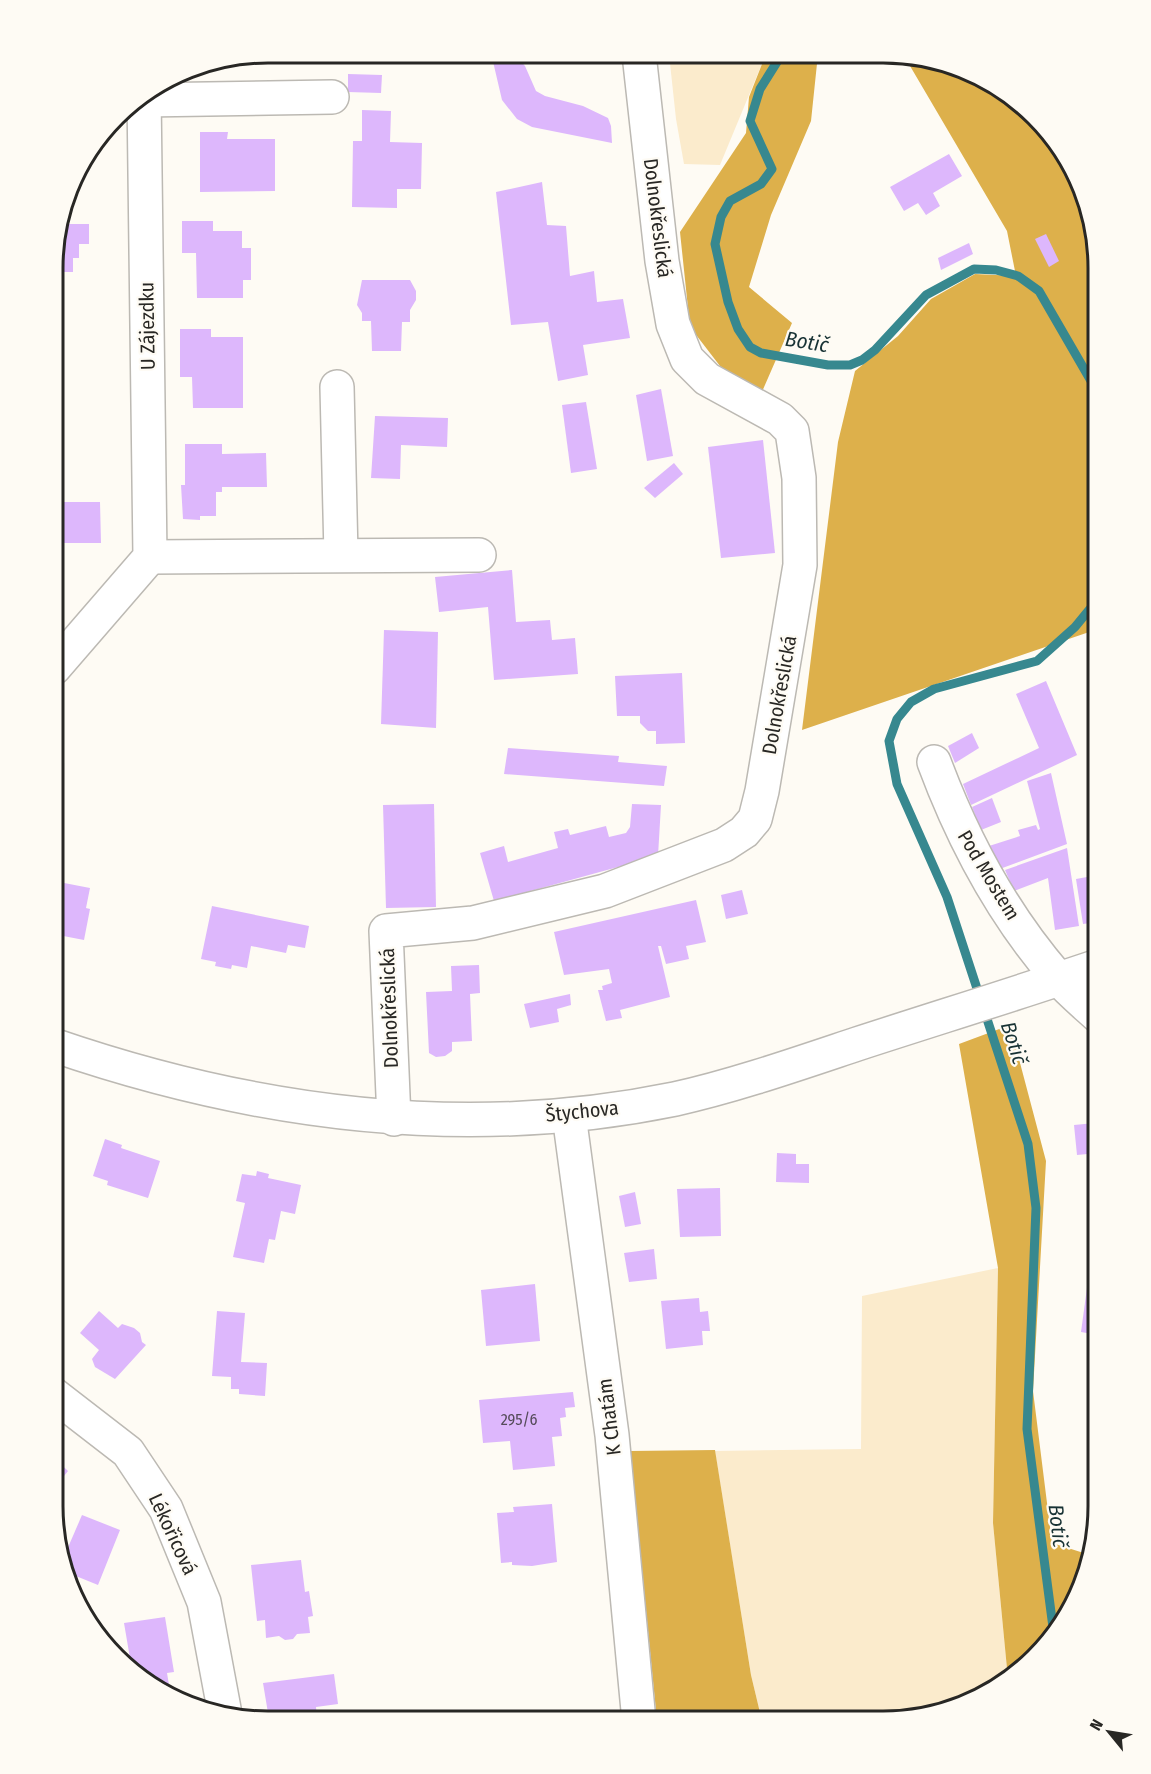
<svg xmlns="http://www.w3.org/2000/svg" width="1151" height="1774" font-family="'Fira Sans Condensed',sans-serif">
  <style>
    .green { fill: #fbebcc }
    .forest { fill: #ddb04b }
    .lines { fill: none; stroke-linecap: round; stroke-linejoin: round }
    .stream { stroke: #37888f; stroke-width: 9 }
    .building { fill: #ddb7fc }
    .minor-casing { stroke: #bcb9b3; stroke-width: 36 }
    .minor { stroke: #fff; stroke-width: 33 }
    .labels { text-anchor: middle; dominant-baseline: central; stroke-width: 4.5; stroke-linejoin: round; paint-order: stroke }
    .number-label { font-size: 16px; fill: #554b5a }
    .street-label { font-size: 20px; fill: #282724; stroke: #fefbf4 }
    .water-label { font-size: 21px; font-style: italic; fill: #183234; stroke: #fefbf4 }
    .rim { fill: none; stroke: #282724; stroke-width: 3 }
  </style>
  <rect width="100%" height="100%" fill="#fefbf4"/>
  <!-- green -->
  <g class="green">
    <polygon points="669,54 766,54 720,165 684,164 676,119"/>
    <polygon points="998,1268 993,1523 1008,1679 966,1705 883,1721 762,1721 751,1675 715,1451 861,1449 862,1296"/>
  </g>
  <!-- forest -->
  <g class="forest">
    <polygon points="766,54 818,54 811,121 771,215 749,287 792,323 761,394 720,366 690,327 680,232 746,133 749,97"/>
    <polygon points="903,54 911,54 1014,97 1082,185 1098,268 1098,629 802,730 838,442 855,371 898,336 931,299 975,274 1016,276 1007,231"/>
    <polygon points="1010,1025 1046,1161 1033,1391 1052,1543 1087,1554 1062,1626 1025,1668 1008,1679 993,1523 998,1268 959,1044"/>
    <polygon points="715,1450 751,1675 762,1721 657,1721 630,1451"/>
  </g>
  <g class="lines">
    <!-- stream -->
    <g class="stream">
      <polyline points="782,54 760,89 750,121 772,169 761,184 730,201 721,217 715,244 728,302 738,329 750,347 761,353 828,365 850,365 862,360 875,350 926,295 974,269 996,270 1018,276 1039,291 1098,393"/>
      <polyline points="1054,1635 1027,1429 1036,1208 1028,1144 947,897 897,784 889,741 897,719 911,702 934,689 1037,661 1075,627 1098,599"/>
    </g>
  </g>
  <!-- building -->
  <g class="building">
    <rect x="355" y="53" width="40" height="4"/>
    <polygon points="491,53 515,55 525,66 536,91 545,96 583,106 608,118 611,126 612,143 532,127 517,119 502,100"/>
    <polygon points="348,74 382,75 381,93 348,92"/>
    <polygon points="362,110 391,111 390,142 422,143 421,189 397,189 397,208 352,207 353,141 362,141"/>
    <polygon points="200,132 228,132 227,139 275,139 275,191 200,192"/>
    <polygon points="949,154 962,176 933,193 940,206 926,215 918,203 904,211 890,187"/>
    <polygon points="542,182 547,225 566,226 570,276 594,271 597,302 623,299 630,338 583,345 588,375 558,381 548,322 511,325 496,192"/>
    <polygon points="182,221 213,221 213,231 242,231 242,248 251,248 251,280 243,280 243,298 197,298 196,253 182,253"/>
    <polygon points="60,224 89,224 89,244 79,244 79,258 73,258 73,272 57,272 54,276 54,240"/>
    <polygon points="1046,234 1059,261 1049,267 1035,239"/>
    <polygon points="969,243 973,254 941,270 938,258"/>
    <polygon points="362,280 410,280 416,291 416,300 410,310 410,322 402,322 401,351 372,351 371,321 362,321 362,313 357,305"/>
    <polygon points="180,329 211,329 211,337 243,337 243,408 193,408 192,377 180,377"/>
    <polygon points="661,389 673,456 647,461 636,395"/>
    <polygon points="586,402 597,469 571,473 562,405"/>
    <polygon points="375,416 448,418 447,447 401,445 400,479 371,478"/>
    <polygon points="763,440 775,553 721,558 708,447"/>
    <polygon points="185,444 222,444 222,454 266,453 267,487 222,487 222,492 216,492 216,516 200,516 200,520 183,519 181,485 185,485"/>
    <polygon points="674,463 683,474 655,498 644,488"/>
    <polygon points="54,502 100,502 101,543 63,543 63,556 54,556"/>
    <polygon points="512,570 516,622 550,620 552,640 575,638 578,674 494,680 488,607 439,612 435,577"/>
    <polygon points="384,630 438,632 436,728 381,724"/>
    <polygon points="682,673 685,743 656,744 656,731 648,731 640,723 640,716 617,716 615,676"/>
    <polygon points="1046,681 1077,755 971,805 963,784 1039,748 1016,694"/>
    <polygon points="972,733 979,748 955,763 948,746"/>
    <polygon points="508,748 619,756 618,762 667,766 664,786 504,774"/>
    <polygon points="1051,773 1067,844 997,870 986,844 988,843 989,846 1020,836 1018,830 1036,825 1038,830 1040,829 1027,781"/>
    <polygon points="992,798 1001,822 981,830 972,807"/>
    <polygon points="434,804 436,907 386,908 383,805"/>
    <polygon points="632,804 661,805 658,856 494,901 480,853 504,846 508,862 558,848 554,832 568,829 570,835 606,826 609,837 626,833 630,827"/>
    <polygon points="1067,848 1079,926 1055,930 1048,878 1014,891 1005,870"/>
    <polygon points="1098,875 1098,922 1083,924 1076,879"/>
    <polygon points="59,882 90,888 86,908 90,909 84,940 53,934 53,902"/>
    <polygon points="742,890 748,914 726,919 721,895"/>
    <polygon points="696,900 706,942 686,946 689,959 666,964 661,946 658,946 670,997 620,1010 622,1018 606,1021 598,990 603,990 602,986 612,983 609,969 564,975 554,932"/>
    <polygon points="212,906 309,926 305,948 288,945 286,953 251,946 247,968 232,965 231,969 215,966 216,962 201,959"/>
    <polygon points="479,965 480,993 470,994 472,1041 452,1042 452,1051 445,1056 436,1057 429,1053 426,992 452,991 451,966"/>
    <polygon points="570,994 571,1005 557,1009 559,1022 530,1028 524,1004"/>
    <polygon points="1095,1123 1098,1153 1077,1155 1074,1125"/>
    <polygon points="105,1139 122,1145 121,1148 160,1161 148,1198 107,1185 108,1181 93,1176"/>
    <polygon points="777,1153 796,1154 796,1164 809,1164 809,1183 776,1182"/>
    <polygon points="257,1171 269,1174 268,1178 301,1185 295,1214 281,1211 275,1240 269,1239 264,1263 233,1257 245,1203 236,1201 242,1174 256,1176"/>
    <polygon points="720,1188 721,1236 680,1237 677,1189"/>
    <polygon points="635,1192 641,1224 625,1227 619,1196"/>
    <polygon points="654,1249 657,1279 629,1282 624,1253"/>
    <polygon points="1089,1273 1098,1274 1098,1335 1081,1332"/>
    <polygon points="535,1284 540,1341 486,1346 481,1290"/>
    <polygon points="699,1298 700,1312 708,1311 710,1331 702,1331 703,1345 666,1349 661,1301"/>
    <polygon points="99,1311 118,1328 122,1324 134,1328 140,1333 142,1342 146,1345 115,1379 95,1367 92,1359 99,1350 80,1333"/>
    <polygon points="217,1311 245,1313 241,1362 267,1363 265,1396 239,1394 239,1389 231,1389 231,1377 212,1376"/>
    <polygon points="573,1392 575,1407 565,1408 566,1417 560,1418 562,1436 552,1437 555,1466 513,1470 510,1441 483,1443 479,1400"/>
    <polygon points="53,1457 68,1471 53,1490"/>
    <polygon points="552,1504 557,1562 532,1566 512,1565 512,1562 501,1563 497,1513 514,1512 513,1507"/>
    <polygon points="82,1515 120,1530 98,1585 66,1572 63,1559"/>
    <polygon points="301,1560 305,1592 309,1591 313,1616 308,1617 310,1633 297,1634 293,1639 285,1640 279,1636 266,1638 265,1620 257,1621 251,1565"/>
    <polygon points="165,1617 174,1672 167,1673 170,1691 137,1677 132,1670 124,1623"/>
    <polygon points="334,1674 338,1704 316,1707 317,1720 278,1720 277,1712 268,1713 263,1683"/>
  </g>
  <g class="lines">
    <!-- minor casing -->
    <g class="minor-casing">
      <g id="minor">
        <polyline points="144,100 332,97"/>
        <polyline points="337,387 341,555"/>
        <polyline points="150,557 479,555"/>
        <polyline points="54,668 150,557 144,95"/>
        <path d="M934 762C963 840 1003 915 1058 978 1070 992 1085 1004 1098 1016"/>
        <path d="M53 1045C254 1114 466 1142 675 1099 734 1086 800 1063 857 1044 937 1018 1018 993 1098 966"/>
        <polyline points="569,1115 612,1435 639,1721"/>
        <polyline points="394,1119 386,931 473,923 605,891 724,845 744,832 755,819 762,791 800,565 799,478 792,431 780,419 707,379 687,359 673,324 662,261 639,54"/>
        <polyline points="53,1394 128,1452 166,1509 204,1602 225,1714"/>
      </g>
    </g>
    <!-- minor -->
    <use href="#minor" class="minor"/>
  </g>
  <g class="labels">
    <!-- number labels -->
    <g class="number-label">
      <text x="519" y="1419">295/6</text>
    </g>
    <!-- street labels -->
    <g class="street-label">
      <text transform="translate(658 218) rotate(83)">Dolnokřeslická</text>
      <text transform="translate(147 326) rotate(-91)">U Zájezdku</text>
      <text transform="translate(779 695) rotate(-80)">Dolnokřeslická</text>
      <text transform="translate(989 875) rotate(59)">Pod Mostem</text>
      <text transform="translate(389 1008) rotate(-92)">Dolnokřeslická</text>
      <text transform="translate(582 1111) rotate(-6)">Štychova</text>
      <text transform="translate(609 1417) rotate(-97)">K Chatám</text>
      <text transform="translate(173 1534) rotate(65)">Lékořicová</text>
    </g>
    <!-- water labels -->
    <g class="water-label">
      <text transform="translate(807 342) rotate(9)">Botič</text>
      <text transform="translate(1014 1043) rotate(72)">Botič</text>
      <text transform="translate(1058 1526) rotate(83)">Botič</text>
    </g>
  </g>
  <!-- crop -->
  <path d="M0 0H1151V1774H0ZM268 63H883A205 205 0 0 1 1088 268V1506A205 205 0 0 1 883 1711H268A205 205 0 0 1 63 1506V268A205 205 0 0 1 268 63Z" fill="#fefbf4" fill-rule="evenodd"/>
  <path class="rim" d="M268 63H883A205 205 0 0 1 1088 268V1506A205 205 0 0 1 883 1711H268A205 205 0 0 1 63 1506V268A205 205 0 0 1 268 63Z"/>
  <!-- north arrow -->
  <g transform="translate(1109 1732) rotate(300)" stroke="#fefbf4" stroke-width="4.5" paint-order="stroke">
  <path d="M0-4.5L10 22L0 15L-10 22Z" fill="#282724"/>
  <text y="-9" font-size="16" font-weight="bold" text-anchor="middle" fill="#282724">N</text>
  </g>
</svg>
